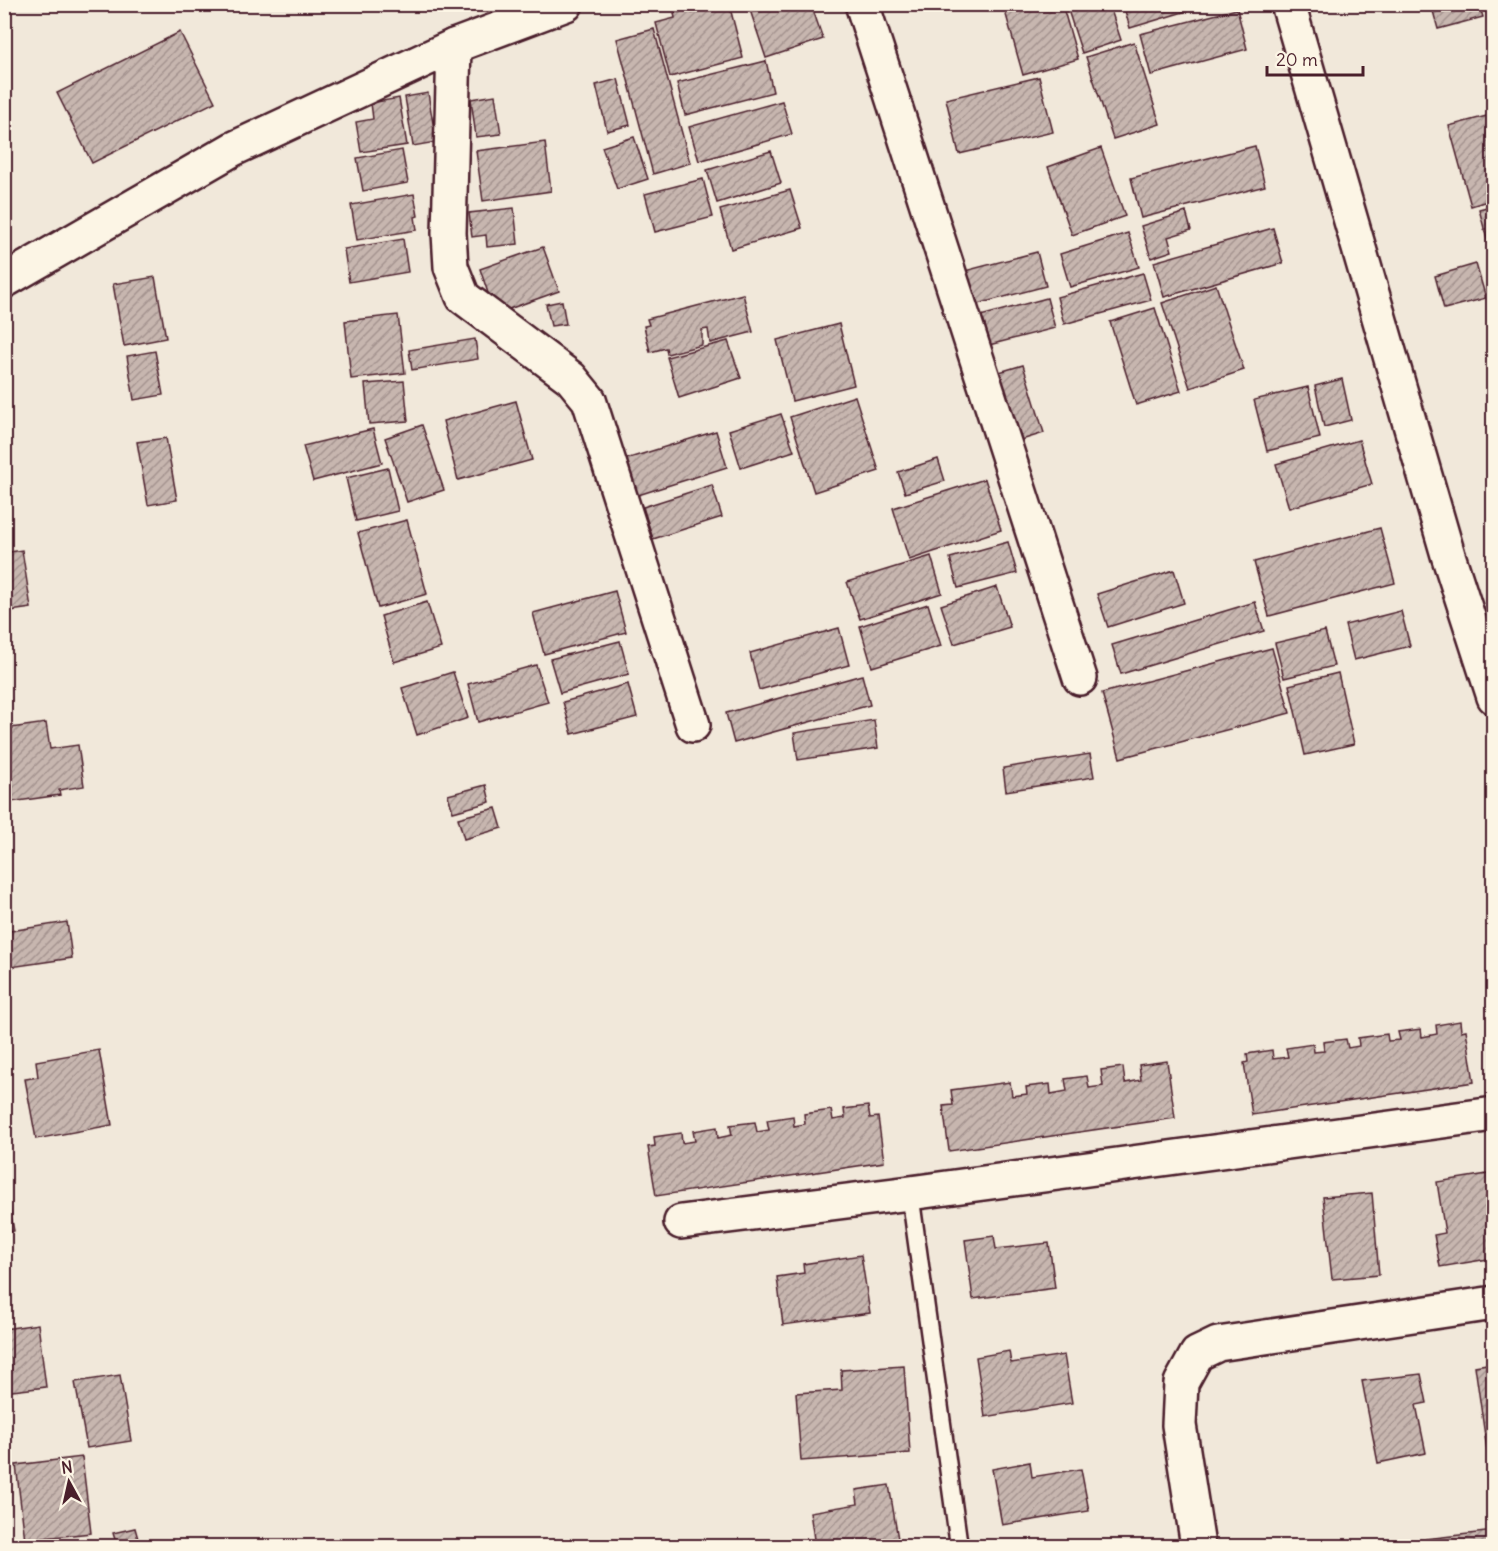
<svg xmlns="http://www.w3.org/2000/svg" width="1498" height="1551" font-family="Delius,sans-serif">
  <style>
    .building { fill: url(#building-hatch); stroke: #4a1f2b; stroke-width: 1.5 }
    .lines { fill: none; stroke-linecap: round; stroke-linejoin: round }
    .service-casing { stroke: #4a1f2b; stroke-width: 21 }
    .minor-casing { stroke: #4a1f2b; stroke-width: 38 }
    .service { stroke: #fcf5e5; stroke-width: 16 }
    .minor { stroke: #fcf5e5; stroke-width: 33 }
  </style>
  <defs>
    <pattern id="building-hatch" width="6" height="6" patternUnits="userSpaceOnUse" patternTransform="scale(1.5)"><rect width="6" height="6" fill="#c7b6af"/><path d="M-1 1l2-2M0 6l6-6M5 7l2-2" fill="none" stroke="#a4938f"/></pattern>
  </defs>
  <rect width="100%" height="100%" fill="#f1e8da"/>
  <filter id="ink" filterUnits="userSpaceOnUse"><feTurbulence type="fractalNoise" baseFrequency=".0167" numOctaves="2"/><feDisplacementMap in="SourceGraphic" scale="12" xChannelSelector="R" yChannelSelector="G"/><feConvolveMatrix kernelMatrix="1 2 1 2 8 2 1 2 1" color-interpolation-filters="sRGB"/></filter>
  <g filter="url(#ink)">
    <!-- building -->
    <g class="building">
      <polygon points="729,4 743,58 670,77 656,23 675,18 674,13 691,9 692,13"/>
      <polygon points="748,4 811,4 823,39 766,58"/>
      <polygon points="1003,4 1062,4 1078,59 1023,75"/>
      <polygon points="1066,4 1109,4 1121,40 1082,53"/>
      <polygon points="1123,4 1210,4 1130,28"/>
      <polygon points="1431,4 1479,4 1483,17 1438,29"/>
      <polygon points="1237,9 1247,49 1151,75 1140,34"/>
      <polygon points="654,29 690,163 653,174 617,39"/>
      <polygon points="180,32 215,102 92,163 57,93"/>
      <polygon points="1134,42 1160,124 1113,139 1086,57"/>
      <polygon points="766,61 773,92 685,115 677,83"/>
      <polygon points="1039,77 1053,132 959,154 946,99"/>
      <polygon points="618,79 630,125 607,131 596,85"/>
      <polygon points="428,93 436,142 413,146 405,97"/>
      <polygon points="495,95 501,134 476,137 471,99"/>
      <polygon points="399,98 407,145 361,152 356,122 373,119 371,103"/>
      <polygon points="782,101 792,134 699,161 689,127"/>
      <polygon points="1494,114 1494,199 1471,206 1449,126"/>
      <polygon points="634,137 648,179 617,189 602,147"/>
      <polygon points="545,142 551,191 483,201 476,151"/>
      <polygon points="1255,146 1265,186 1141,218 1131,178"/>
      <polygon points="1101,148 1125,216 1072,235 1048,167"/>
      <polygon points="402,150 408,183 363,191 357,158"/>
      <polygon points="771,151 781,183 717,203 707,170"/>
      <polygon points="703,179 713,217 655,232 645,194"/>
      <polygon points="790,190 802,228 731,249 720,210"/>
      <polygon points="414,194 418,216 415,217 417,230 357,240 351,205"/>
      <polygon points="1494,205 1494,250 1490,251 1479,209"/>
      <polygon points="514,208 518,244 487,247 486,235 472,237 469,213"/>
      <polygon points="1186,212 1191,230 1168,237 1172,251 1151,258 1141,226"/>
      <polygon points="1273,228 1283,263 1164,297 1154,262"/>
      <polygon points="1128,233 1139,267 1070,287 1060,254"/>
      <polygon points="403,239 408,272 349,282 344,249"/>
      <polygon points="543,247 559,291 495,314 480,269"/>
      <polygon points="1037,252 1046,286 970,306 961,272"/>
      <polygon points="1476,264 1486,298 1444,309 1435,276"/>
      <polygon points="1143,273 1151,300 1064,324 1057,297"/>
      <polygon points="155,277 166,338 124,346 113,284"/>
      <polygon points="1216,285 1244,370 1190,388 1162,303"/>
      <polygon points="743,294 753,332 710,343 708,329 702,330 702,345 667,354 666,348 650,352 644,326 649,325 647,319"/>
      <polygon points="1047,298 1055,328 981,347 973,318"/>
      <polygon points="562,301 566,324 551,326 546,304"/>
      <polygon points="1155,308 1181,391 1136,405 1110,322"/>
      <polygon points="398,315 405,373 351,379 345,321"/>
      <polygon points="839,324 854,385 792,401 777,340"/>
      <polygon points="475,339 478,359 412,370 409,350"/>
      <polygon points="728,341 741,378 679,398 667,357"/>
      <polygon points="155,351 163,395 134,400 127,356"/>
      <polygon points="1023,365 1044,433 1018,441 996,373"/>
      <polygon points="1342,379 1351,420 1324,427 1315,386"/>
      <polygon points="404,381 408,421 369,424 365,384"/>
      <polygon points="1308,387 1320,438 1267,451 1254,400"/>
      <polygon points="855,396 879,471 814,492 790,417"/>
      <polygon points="516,401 532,460 458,480 443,421"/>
      <polygon points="781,414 794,451 741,468 729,430"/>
      <polygon points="422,425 444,490 407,502 385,438"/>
      <polygon points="373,429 382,463 313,481 303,446"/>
      <polygon points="716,431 727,467 635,496 623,460"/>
      <polygon points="166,438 177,500 148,505 137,442"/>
      <polygon points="1359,440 1372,484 1289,508 1276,464"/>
      <polygon points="938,459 945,481 905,493 898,472"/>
      <polygon points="388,468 398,511 356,521 346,478"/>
      <polygon points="985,479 1001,530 909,560 893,508"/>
      <polygon points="712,485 722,517 653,539 643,507"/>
      <polygon points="407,520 427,594 378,608 358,533"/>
      <polygon points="1380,528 1395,583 1269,616 1254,562"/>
      <polygon points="1008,542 1017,573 958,588 950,558"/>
      <polygon points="22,550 31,608 4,612 4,553"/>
      <polygon points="931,556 942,593 860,619 847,582"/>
      <polygon points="1174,570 1184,603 1108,627 1097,594"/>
      <polygon points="997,587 1010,627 954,644 941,605"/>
      <polygon points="615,591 626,632 544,654 533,613"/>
      <polygon points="427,602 441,648 394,662 381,616"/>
      <polygon points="1255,602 1264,631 1121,674 1112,645"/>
      <polygon points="928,604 941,646 872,667 860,626"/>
      <polygon points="1401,611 1410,646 1354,660 1345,625"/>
      <polygon points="839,628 849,665 759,690 750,653"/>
      <polygon points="1325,631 1334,666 1284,678 1275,643"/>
      <polygon points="620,641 629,674 560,693 550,659"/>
      <polygon points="1272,648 1290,713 1120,758 1102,693"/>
      <polygon points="536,665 548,702 478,722 468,684"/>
      <polygon points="453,672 468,718 417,735 402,688"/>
      <polygon points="1338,673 1354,744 1305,755 1289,685"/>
      <polygon points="862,675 870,705 734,743 726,713"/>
      <polygon points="628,684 637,717 572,734 563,702"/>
      <polygon points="874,720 878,748 798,760 794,733"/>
      <polygon points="46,723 50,749 78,745 84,786 59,790 60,795 4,803 4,729"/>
      <polygon points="1090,754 1094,777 1006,791 1003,768"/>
      <polygon points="486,785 490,802 453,812 448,795"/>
      <polygon points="496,808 502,828 464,839 458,818"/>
      <polygon points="67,922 72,958 4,968 4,932"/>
      <polygon points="1460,1021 1461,1031 1466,1030 1474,1082 1252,1115 1244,1063 1248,1062 1247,1054 1272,1050 1273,1059 1288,1057 1286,1048 1313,1044 1314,1052 1324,1051 1323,1042 1346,1039 1348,1048 1359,1046 1358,1038 1387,1034 1388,1041 1400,1040 1398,1032 1421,1029 1422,1037 1437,1034 1436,1025"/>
      <polygon points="4,1035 8,1058 4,1058"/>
      <polygon points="99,1050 112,1125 36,1139 25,1079 38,1077 36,1061"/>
      <polygon points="1167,1061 1175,1118 949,1151 943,1106 953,1105 951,1090 1010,1082 1012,1096 1027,1094 1026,1087 1050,1084 1051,1094 1067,1091 1065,1079 1087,1076 1089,1088 1103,1086 1101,1070 1123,1067 1125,1083 1141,1080 1139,1065"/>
      <polygon points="868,1106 870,1118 878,1117 884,1162 656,1196 648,1147 655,1146 654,1137 681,1133 682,1143 695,1141 693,1131 717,1127 718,1138 732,1135 730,1125 755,1122 757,1132 769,1130 767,1120 793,1116 794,1126 805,1124 804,1114 831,1110 833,1120 845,1118 844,1109"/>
      <polygon points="1494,1173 1494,1258 1440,1267 1434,1235 1445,1233 1437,1182"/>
      <polygon points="4,1178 14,1231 4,1233"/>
      <polygon points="1372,1193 1379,1275 1332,1279 1323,1197"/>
      <polygon points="994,1236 996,1249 1049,1243 1055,1288 973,1299 965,1240"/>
      <polygon points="861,1255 870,1313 783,1325 777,1277 804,1273 803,1264"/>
      <polygon points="38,1324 46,1387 4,1392 4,1329"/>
      <polygon points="1009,1351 1011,1363 1064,1355 1072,1403 985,1417 976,1357"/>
      <polygon points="1494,1363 1494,1449 1487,1450 1475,1366"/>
      <polygon points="904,1366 910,1453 801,1461 796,1393 842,1390 841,1370"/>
      <polygon points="1421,1374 1427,1403 1416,1405 1426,1453 1378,1463 1362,1381"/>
      <polygon points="120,1375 131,1441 87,1448 75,1382"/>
      <polygon points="82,1457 91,1533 25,1540 16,1465"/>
      <polygon points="1030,1462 1032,1477 1081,1469 1089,1511 1002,1525 992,1469"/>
      <polygon points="889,1485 899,1545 815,1546 810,1512 858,1504 856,1490"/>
      <polygon points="135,1528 140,1546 117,1546 113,1533"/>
      <polygon points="1494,1531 1494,1546 1427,1546 1426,1539"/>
    </g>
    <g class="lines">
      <!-- service casing -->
      <g class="service-casing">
        <polyline id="service" points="910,1193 959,1546"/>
      </g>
      <!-- minor casing -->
      <g class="minor-casing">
        <g id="minor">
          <polyline points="862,4 1080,678"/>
          <polyline points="1288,4 1448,555 1494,697"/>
          <polyline points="454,46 449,233 451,267 463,297 571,378 589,400 693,725"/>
          <polyline points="4,281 233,149 454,46 566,4"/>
          <polyline points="681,1222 910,1193 1494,1114"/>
          <polyline points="1198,1546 1179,1425 1181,1383 1197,1354 1218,1344 1494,1303"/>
        </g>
      </g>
      <!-- service -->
      <use href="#service" class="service"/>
      <!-- minor -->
      <use href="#minor" class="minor"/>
    </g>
  </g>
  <!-- margin -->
  <rect width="1498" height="1551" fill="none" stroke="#fcf5e5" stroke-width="24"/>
  <rect x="12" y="12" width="1474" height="1527" fill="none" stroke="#4a1f2b" stroke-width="2" filter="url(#ink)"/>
  <!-- north arrow -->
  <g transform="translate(69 1482) rotate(352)" stroke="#fcf5e5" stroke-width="4.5" paint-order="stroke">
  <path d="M0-4.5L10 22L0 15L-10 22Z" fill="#4a1f2b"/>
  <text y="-9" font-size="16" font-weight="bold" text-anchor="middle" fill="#4a1f2b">N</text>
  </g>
  <!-- scale -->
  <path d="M1267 66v9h96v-9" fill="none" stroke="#4a1f2b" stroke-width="3"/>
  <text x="1276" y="66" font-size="18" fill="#4a1f2b" stroke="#fcf5e5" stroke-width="4.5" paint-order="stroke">20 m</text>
</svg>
